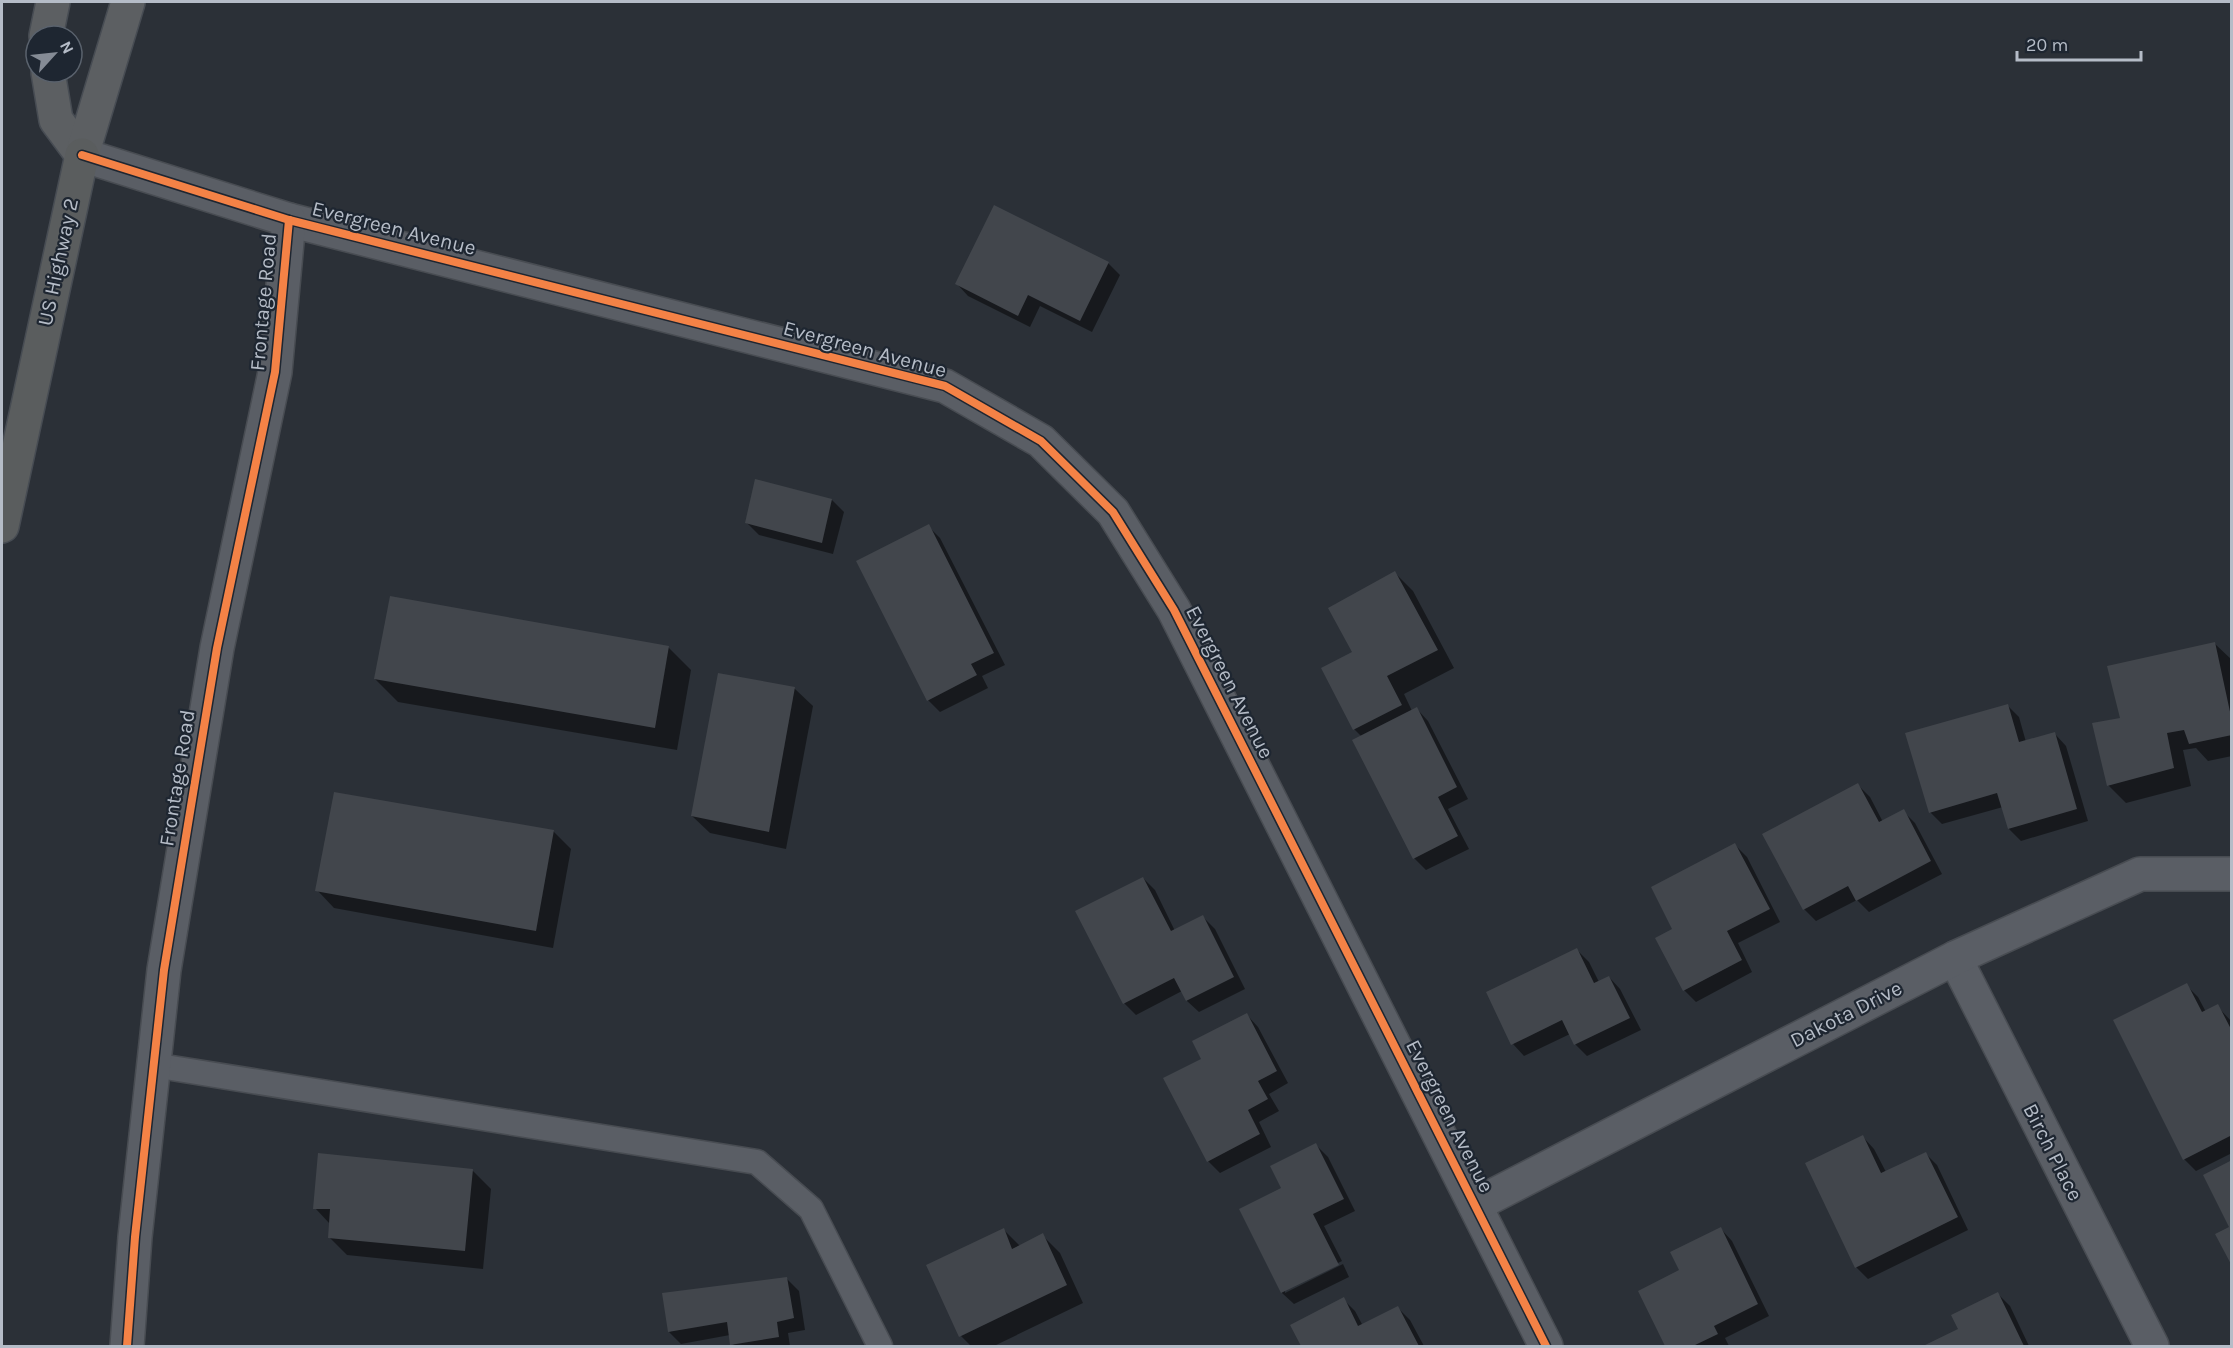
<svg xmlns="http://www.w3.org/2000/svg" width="2233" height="1348" font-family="Karla,sans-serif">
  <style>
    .shadow { fill: #0007 }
    .building { fill: #42464c }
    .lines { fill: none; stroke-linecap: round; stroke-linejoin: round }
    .service-casing { stroke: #484c52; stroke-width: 27 }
    .minor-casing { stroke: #484c52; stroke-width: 36 }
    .tertiary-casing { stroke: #484c52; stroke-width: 36 }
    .trunk-casing { stroke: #474c53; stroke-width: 36 }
    .motorway-casing { stroke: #474c53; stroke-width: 36 }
    .service { stroke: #5a5e65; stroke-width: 24 }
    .minor { stroke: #5a5e65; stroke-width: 33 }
    .tertiary { stroke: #5a5e65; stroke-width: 33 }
    .trunk { stroke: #5c5f62; stroke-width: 33 }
    .motorway { stroke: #5a5d5e; stroke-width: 33 }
    .cycleway-casing { stroke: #1e2631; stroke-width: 11 }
    .cycleway { stroke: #f48246; stroke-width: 8 }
    .labels { text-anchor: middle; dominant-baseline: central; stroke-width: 4.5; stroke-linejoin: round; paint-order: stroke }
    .street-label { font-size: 21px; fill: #b5bcc7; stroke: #1e2631 }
  </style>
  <rect width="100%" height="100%" fill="#2b3037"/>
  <!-- shadow -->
  <g class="shadow">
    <polygon points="1108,263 1120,275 1092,332 1040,306 1030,327 968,296 957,284"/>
    <polygon points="832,500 844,512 833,554 759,535 747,523"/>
    <polygon points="928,526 940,538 1005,665 982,676 988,688 940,712 928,700"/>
    <polygon points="1395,573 1413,591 1454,668 1404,694 1412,711 1417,709 1428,721 1468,799 1448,809 1469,849 1426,870 1414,858 1362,737 1354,729 1354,653"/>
    <polygon points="2214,643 2232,660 2232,756 2208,761 2196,748 2183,750 2191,786 2126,803 2108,785 2122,719"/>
    <polygon points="668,647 691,670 677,750 398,702 375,679"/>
    <polygon points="720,675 795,689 813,706 786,849 710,833 692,816"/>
    <polygon points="2007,705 2019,717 2026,742 2055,734 2066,746 2088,821 2021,841 2009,829 2003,807 1942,824 1930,812"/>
    <polygon points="1858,785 1870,797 1883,822 1903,811 1915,823 1942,874 1869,912 1857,900 1816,921 1804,909"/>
    <polygon points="553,831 571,849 553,948 334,908 317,890"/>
    <polygon points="1735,845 1747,857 1780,922 1738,943 1752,972 1696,1002 1684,990 1674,929"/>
    <polygon points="1143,878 1155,890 1175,931 1203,917 1215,929 1245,989 1199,1012 1187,1001 1182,991 1136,1015 1124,1003"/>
    <polygon points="1577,950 1589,962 1599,982 1609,977 1620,989 1641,1030 1587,1056 1575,1044 1570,1034 1524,1056 1513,1044"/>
    <polygon points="2186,985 2198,997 2206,1012 2217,1006 2232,1022 2232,1153 2196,1171 2184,1159"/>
    <polygon points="1247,1015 1258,1027 1288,1083 1269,1094 1279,1111 1259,1122 1271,1147 1220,1173 1208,1161 1203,1060"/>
    <polygon points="1863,1137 1874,1149 1886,1172 1925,1153 1937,1165 1968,1230 1868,1279 1856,1267"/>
    <polygon points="1316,1145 1328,1157 1355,1211 1324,1226 1342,1261 1285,1290 1285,1293 1343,1264 1349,1277 1294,1304 1282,1293 1241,1210 1283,1189"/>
    <polygon points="473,1171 491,1189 483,1269 347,1255 329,1237 330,1224 315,1208"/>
    <polygon points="1721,1229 1732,1241 1769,1316 1725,1338 1729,1346 1667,1346 1640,1291 1681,1271"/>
    <polygon points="1004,1230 1020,1246 1042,1235 1060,1253 1083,1303 994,1346 971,1346 961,1336 928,1266"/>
    <polygon points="787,1279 799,1291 805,1330 788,1333 790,1346 734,1346 730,1335 681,1344 669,1332"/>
    <polygon points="1998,1294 2010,1306 2029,1346 1926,1346 1960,1330"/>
    <polygon points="1343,1299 1355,1311 1363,1326 1398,1308 1410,1320 1424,1346 1303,1346 1292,1325"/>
  </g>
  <!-- building -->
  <g class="building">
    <polygon points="994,205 1109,262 1080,321 1028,295 1018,316 955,284"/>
    <polygon points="755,479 832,499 822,543 745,523"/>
    <polygon points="929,524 994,653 971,664 977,675 927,701 856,561"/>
    <polygon points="1395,571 1438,650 1387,676 1402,705 1353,730 1321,668 1352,652 1328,608"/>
    <polygon points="390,596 669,646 655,728 374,679"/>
    <polygon points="2215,642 2232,721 2232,735 2189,744 2184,730 2167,733 2174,768 2107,786 2092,723 2120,718 2107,666"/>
    <polygon points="718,673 795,687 769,832 691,816"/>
    <polygon points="2008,704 2019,742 2055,732 2077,809 2008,829 1997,793 1929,813 1905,733"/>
    <polygon points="1417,707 1457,787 1438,797 1458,836 1413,859 1352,740"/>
    <polygon points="1858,783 1879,822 1904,809 1931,861 1856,901 1848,886 1803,910 1762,834"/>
    <polygon points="334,792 554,830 536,931 315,891"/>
    <polygon points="1735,843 1770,909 1727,931 1742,960 1683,991 1655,938 1672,929 1651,887"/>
    <polygon points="1143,877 1171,931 1203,915 1234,977 1186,1001 1174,978 1123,1004 1075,911"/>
    <polygon points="1577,948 1594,983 1609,976 1630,1018 1574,1045 1562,1020 1511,1045 1486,992"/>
    <polygon points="2187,983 2202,1012 2218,1004 2232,1031 2232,1135 2183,1160 2113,1020"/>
    <polygon points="1247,1013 1277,1071 1258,1081 1268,1099 1248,1110 1260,1134 1207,1162 1163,1078 1201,1059 1192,1041"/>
    <polygon points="1863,1135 1881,1173 1926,1152 1958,1217 1855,1268 1805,1163"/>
    <polygon points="1316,1143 1344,1199 1313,1214 1339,1265 1281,1293 1239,1209 1281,1188 1270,1166"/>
    <polygon points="318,1153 473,1169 465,1251 328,1238 330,1209 313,1209"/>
    <polygon points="2232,1160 2232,1266 2215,1234 2229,1227 2203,1175"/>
    <polygon points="1721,1227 1758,1304 1714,1326 1718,1334 1693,1346 1665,1346 1638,1291 1679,1270 1670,1252"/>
    <polygon points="1004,1228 1012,1249 1043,1233 1067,1285 959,1337 926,1265"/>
    <polygon points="787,1277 794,1318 777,1322 779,1337 730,1345 727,1322 668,1332 662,1293"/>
    <polygon points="1998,1292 2024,1346 1923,1346 1958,1329 1951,1315"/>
    <polygon points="1344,1297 1358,1326 1398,1306 1419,1346 1301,1346 1290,1325"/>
  </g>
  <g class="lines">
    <!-- service casing -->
    <g class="service-casing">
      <polyline id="service" points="153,1065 757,1162 811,1209 880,1346"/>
    </g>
    <!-- minor casing -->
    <g class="minor-casing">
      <g id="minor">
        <polyline points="289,220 945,386 1041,441 1113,512 1174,610 1546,1346"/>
        <polyline points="1955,958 2152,1346"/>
        <polyline points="1475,1205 1955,958 2140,874 2232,874"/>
      </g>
    </g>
    <!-- tertiary casing -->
    <g class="tertiary-casing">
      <polyline id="tertiary" points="82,155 289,220 275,372 217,648 164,970 135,1237 127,1346"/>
    </g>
    <!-- trunk casing -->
    <g class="trunk-casing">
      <g id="trunk">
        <polyline points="46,36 53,2"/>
        <polyline points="48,72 56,120 82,155"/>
        <polyline points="82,155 128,2"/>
      </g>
    </g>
    <!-- motorway casing -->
    <g class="motorway-casing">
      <polyline id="motorway" points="2,526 82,155"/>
    </g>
    <!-- service -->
    <use href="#service" class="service"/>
    <!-- minor -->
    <use href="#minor" class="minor"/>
    <!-- tertiary -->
    <use href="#tertiary" class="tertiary"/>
    <!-- trunk -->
    <use href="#trunk" class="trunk"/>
    <!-- motorway -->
    <use href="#motorway" class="motorway"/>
    <!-- cycleway casing -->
    <g class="cycleway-casing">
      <g id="cycleway">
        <polyline points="82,155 289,220 945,386 1041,441 1113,512 1174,610 1546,1346"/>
        <polyline points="127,1346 135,1237 164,970 217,648 275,372 289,220"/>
      </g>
    </g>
    <!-- cycleway -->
    <use href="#cycleway" class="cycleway"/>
  </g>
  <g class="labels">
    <!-- street labels -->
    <g class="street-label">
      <text transform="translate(394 228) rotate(14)">Evergreen Avenue</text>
      <text transform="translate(58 262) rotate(-78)">US Highway 2</text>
      <text transform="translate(263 302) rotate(-85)">Frontage Road</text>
      <text transform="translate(865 349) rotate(15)">Evergreen Avenue</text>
      <text transform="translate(1230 682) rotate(63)">Evergreen Avenue</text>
      <text transform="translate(177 778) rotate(-81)">Frontage Road</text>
      <text transform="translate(1846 1014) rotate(-27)">Dakota Drive</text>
      <text transform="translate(1450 1116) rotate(63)">Evergreen Avenue</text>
      <text transform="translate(2053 1152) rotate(63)">Birch Place</text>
    </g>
  </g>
  <!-- border -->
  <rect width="2233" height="1348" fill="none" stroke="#b5bcc7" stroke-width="6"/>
  <!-- north arrow -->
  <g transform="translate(54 54) rotate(63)"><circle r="28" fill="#1e2631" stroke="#5a626d" stroke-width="1.5"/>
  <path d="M0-4.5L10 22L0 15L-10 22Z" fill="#858b95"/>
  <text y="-9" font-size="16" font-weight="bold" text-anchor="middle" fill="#b5bcc7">N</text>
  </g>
  <!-- scale -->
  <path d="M2017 51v9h124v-9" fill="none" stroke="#b5bcc7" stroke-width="3"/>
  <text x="2026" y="51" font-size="18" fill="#b5bcc7" stroke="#1e2631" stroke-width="4.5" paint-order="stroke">20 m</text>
</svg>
